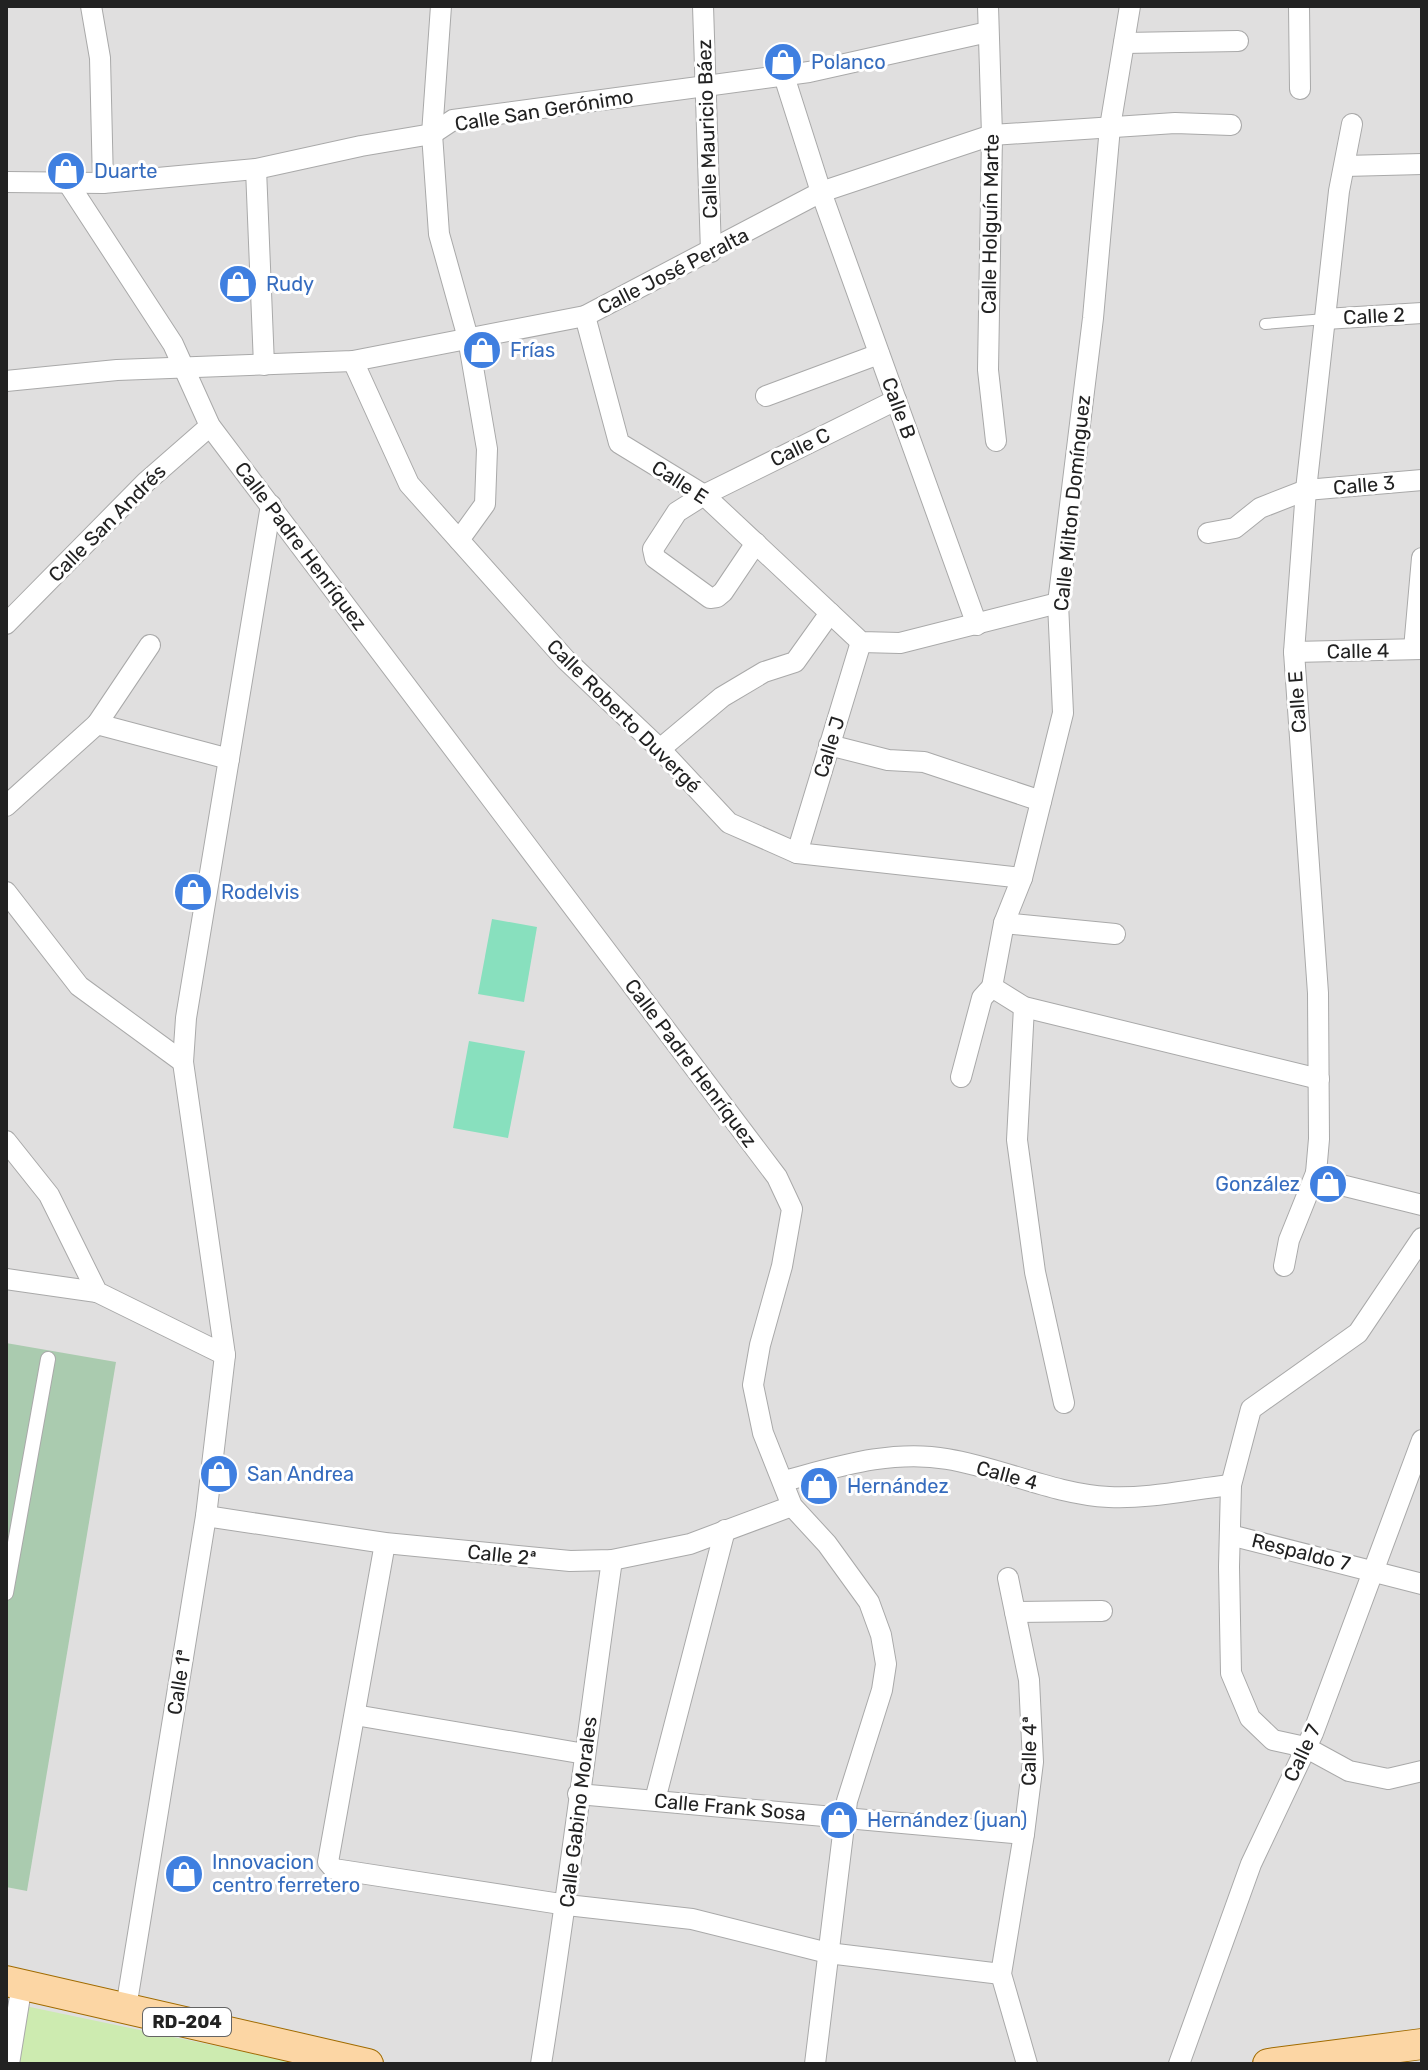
<svg xmlns="http://www.w3.org/2000/svg" width="1428" height="2070" font-family="Rubik,sans-serif">
  <style>
    .residential { fill: #e0dfdf }
    .grass { fill: #cdebb0 }
    .cemetery { fill: #aacbaf }
    .pitch { fill: #88e0be }
    .lines { fill: none; stroke-linecap: round; stroke-linejoin: round }
    .service-casing { stroke: #a9a9a9; stroke-width: 12 }
    .pedestrian-casing { stroke: #a9a9a9; stroke-width: 16 }
    .minor-casing { stroke: #a9a9a9; stroke-width: 22 }
    .primary-casing { stroke: #a06b00; stroke-width: 32 }
    .service { stroke: #fff; stroke-width: 10 }
    .pedestrian { stroke: #fff; stroke-width: 14 }
    .minor { stroke: #fff; stroke-width: 20 }
    .primary { stroke: #fcd6a4; stroke-width: 30 }
    .labels { text-anchor: middle; dominant-baseline: central; stroke-width: 6; stroke-linejoin: round; paint-order: stroke }
    .shield { fill: #fff; stroke: #646464; stroke-width: 2 }
    .shield-label { font-size: 18px; font-weight: bold; fill: #222 }
    .shop-label { font-size: 20px; fill: #366cbe; stroke: #fff; text-anchor: start }
    .street-label { font-size: 20px; fill: #222; stroke: #fff }
  </style>
  <rect width="100%" height="100%" fill="#f2efe9"/>
  <!-- residential -->
  <rect class="residential" x="6" y="6" width="1416" height="2058"/>
  <!-- grass -->
  <polygon class="grass" points="6,2002 302,2064 6,2064"/>
  <!-- cemetery -->
  <polygon class="cemetery" points="6,1343 116,1362 27,1891 6,1887"/>
  <!-- pitch -->
  <g class="pitch">
    <polygon points="492,919 537,927 524,1002 478,994"/>
    <polygon points="469,1041 525,1051 508,1138 453,1128"/>
  </g>
  <g class="lines">
    <!-- service casing -->
    <g class="service-casing">
      <polyline id="service" points="1265,324 1325,319"/>
    </g>
    <!-- pedestrian casing -->
    <g class="pedestrian-casing">
      <polyline id="pedestrian" points="6,1593 48,1359"/>
    </g>
    <!-- minor casing -->
    <g class="minor-casing">
      <g id="minor">
        <polyline points="91,6 100,58 103,183"/>
        <polyline points="441,6 432,134 439,234 468,338 487,449 485,504 459,540"/>
        <polyline points="703,6 711,252"/>
        <polyline points="988,6 992,135 988,370 996,441"/>
        <polyline points="1130,6 1110,127 1093,318 1058,603 1063,713 1022,878 1004,923 992,987 1024,1007 1319,1079"/>
        <polyline points="1299,6 1300,89"/>
        <polyline points="1124,43 1238,41"/>
        <polyline points="784,76 821,192 977,625"/>
        <polyline points="1352,124 1339,191 1306,490 1294,652 1318,993 1319,1139 1316,1173 1337,1184 1422,1205"/>
        <polyline points="1345,166 1422,164"/>
        <polyline points="256,169 264,365"/>
        <polyline points="6,182 103,183 256,169 361,146 432,134 453,120 809,72 988,32"/>
        <polyline points="68,183 173,344 210,426 777,1177 792,1209 782,1266 760,1345 753,1385 763,1433 792,1506 827,1544 869,1602 881,1635 886,1664 882,1690 847,1801 815,2064"/>
        <polyline points="585,316 619,443 704,495 861,642 900,643 1058,603"/>
        <polyline points="1325,319 1422,313"/>
        <polyline points="353,361 409,484 566,660 660,749 729,823 797,853 1022,878"/>
        <polyline points="6,381 117,370 353,361 585,316 821,192 992,135 1175,123 1231,125"/>
        <polyline points="766,396 879,354"/>
        <polyline points="1208,533 1235,528 1260,508 1306,490 1422,480"/>
        <polyline points="756,543 723,592 717,597 710,598 655,558 653,549 677,512 704,495 896,400"/>
        <polyline points="6,624 146,482 210,426"/>
        <polyline points="1414,649 1422,558"/>
        <polyline points="1294,652 1422,649"/>
        <polyline points="97,724 150,645"/>
        <polyline points="829,745 888,760 924,762 1041,801"/>
        <polyline points="660,749 722,697 764,672 795,662 830,613"/>
        <polyline points="6,806 97,724 229,759"/>
        <polyline points="797,853 861,642"/>
        <polyline points="6,892 79,986 183,1062"/>
        <polyline points="1004,923 1115,934"/>
        <polyline points="1024,1007 1017,1140 1035,1272 1064,1403"/>
        <polyline points="961,1077 982,998 992,987"/>
        <polyline points="6,1141 49,1195 97,1292 225,1355 183,1062 186,1018 271,505"/>
        <polyline points="1422,1238 1358,1333 1251,1409 1231,1485 1229,1567 1231,1673 1250,1718 1273,1740 1305,1747 1349,1771 1388,1779 1422,1771"/>
        <polyline points="1284,1266 1289,1240 1316,1173"/>
        <polyline points="6,1279 97,1292"/>
        <path d="M784 1481C837 1467 892 1449 947 1459 1002 1468 1053 1494 1109 1497 1149 1499 1192 1489 1231 1485"/>
        <polyline points="206,1516 385,1543 570,1561 612,1560 690,1544 792,1506"/>
        <polyline points="1230,1535 1422,1584"/>
        <polyline points="385,1543 328,1862 334,1869 567,1905 692,1919 828,1953 1001,1974"/>
        <polyline points="1008,1578 1029,1680 1033,1762 1024,1834 1001,1974 1027,2064"/>
        <polyline points="1015,1612 1102,1611"/>
        <polyline points="355,1715 585,1754"/>
        <polyline points="578,1794 1024,1834"/>
        <polyline points="655,1800 725,1530"/>
        <polyline points="126,2008 206,1516 225,1355"/>
        <polyline points="9,2064 22,1984"/>
        <path d="M541 2064C568 1896 588 1728 612 1560"/>
        <polyline points="1179,2064 1251,1864 1313,1733 1422,1440"/>
      </g>
    </g>
    <!-- primary casing -->
    <g class="primary-casing">
      <g id="primary">
        <polyline points="6,1981 368,2064"/>
        <polyline points="1268,2064 1422,2044"/>
      </g>
    </g>
    <!-- service -->
    <use href="#service" class="service"/>
    <!-- pedestrian -->
    <use href="#pedestrian" class="pedestrian"/>
    <!-- minor -->
    <use href="#minor" class="minor"/>
    <!-- primary -->
    <use href="#primary" class="primary"/>
  </g>
  <!-- icons -->
  <defs>
    <g id="shop-disc" transform="scale(2)"><circle r="9.5" fill="#3f7fe0" stroke="#fff"/><path d="M-5-2.5h2.3a2.7 3.5 0 0 1 5.4 0H5L5.5 6h-11ZM-1.5-2.5h3a1.5 2.3 0 0 0-3 0Z" fill="#fff"/></g>
  </defs>
  <g fill-rule="evenodd">
    <use href="#shop-disc" x="783" y="62"/>
    <use href="#shop-disc" x="66" y="171"/>
    <use href="#shop-disc" x="238" y="284"/>
    <use href="#shop-disc" x="482" y="350"/>
    <use href="#shop-disc" x="193" y="892"/>
    <use href="#shop-disc" x="1328" y="1184"/>
    <use href="#shop-disc" x="219" y="1474"/>
    <use href="#shop-disc" x="819" y="1486"/>
    <use href="#shop-disc" x="839" y="1820"/>
    <use href="#shop-disc" x="184" y="1874"/>
  </g>
  <g class="labels">
    <!-- shield labels -->
    <rect class="shield" x="143" y="2008" width="88" height="28" rx="6"/>
    <g class="shield-label">
      <text x="187" y="2022">RD-204</text>
    </g>
    <!-- shop labels -->
    <g class="shop-label">
      <text x="811" y="62">Polanco</text>
      <text x="94" y="171">Duarte</text>
      <text x="266" y="284">Rudy</text>
      <text x="510" y="350">Frías</text>
      <text x="221" y="892">Rodelvis</text>
      <text x="1300" y="1184" text-anchor="end">González</text>
      <text x="247" y="1474">San Andrea</text>
      <text x="847" y="1486">Hernández</text>
      <text x="867" y="1820">Hernández (juan)</text>
      <text x="212" y="1862">Innovacion<tspan x="212" dy="23">centro ferretero</tspan></text>
    </g>
    <!-- street labels -->
    <g class="street-label">
      <text transform="translate(544 110) rotate(-9)">Calle San Gerónimo</text>
      <text transform="translate(707 129) rotate(-92)">Calle Mauricio Báez</text>
      <text transform="translate(990 224) rotate(-89)">Calle Holguín Marte</text>
      <text transform="translate(673 271) rotate(-27)">Calle José Peralta</text>
      <text transform="translate(1374 316) rotate(-3)">Calle 2</text>
      <text transform="translate(899 408) rotate(70)">Calle B</text>
      <text transform="translate(800 447) rotate(-26)">Calle C</text>
      <text transform="translate(680 482) rotate(33)">Calle E</text>
      <text transform="translate(1364 485) rotate(-5)">Calle 3</text>
      <text transform="translate(1072 503) rotate(-84)">Calle Milton Domínguez</text>
      <text transform="translate(107 523) rotate(-45)">Calle San Andrés</text>
      <text transform="translate(301 546) rotate(53)">Calle Padre Henríquez</text>
      <text transform="translate(1358 651) rotate(-1)">Calle 4</text>
      <text transform="translate(1297 702) rotate(-94)">Calle E</text>
      <text transform="translate(624 716) rotate(45)">Calle Roberto Duvergé</text>
      <text transform="translate(829 747) rotate(-73)">Calle J</text>
      <text transform="translate(691 1063) rotate(53)">Calle Padre Henríquez</text>
      <text transform="translate(1007 1475) rotate(15)">Calle 4</text>
      <text transform="translate(1301 1552) rotate(14)">Respaldo 7</text>
      <text transform="translate(502 1555) rotate(6)">Calle 2ª</text>
      <text transform="translate(179 1682) rotate(-81)">Calle 1ª</text>
      <text transform="translate(1029 1751) rotate(-89)">Calle 4ª</text>
      <text transform="translate(1302 1753) rotate(-65)">Calle 7</text>
      <text transform="translate(730 1807) rotate(5)">Calle Frank Sosa</text>
      <text transform="translate(578 1812) rotate(-83)">Calle Gabino Morales</text>
    </g>
  </g>
  <!-- border -->
  <rect width="1428" height="2070" fill="none" stroke="#222222" stroke-width="16"/>
</svg>
